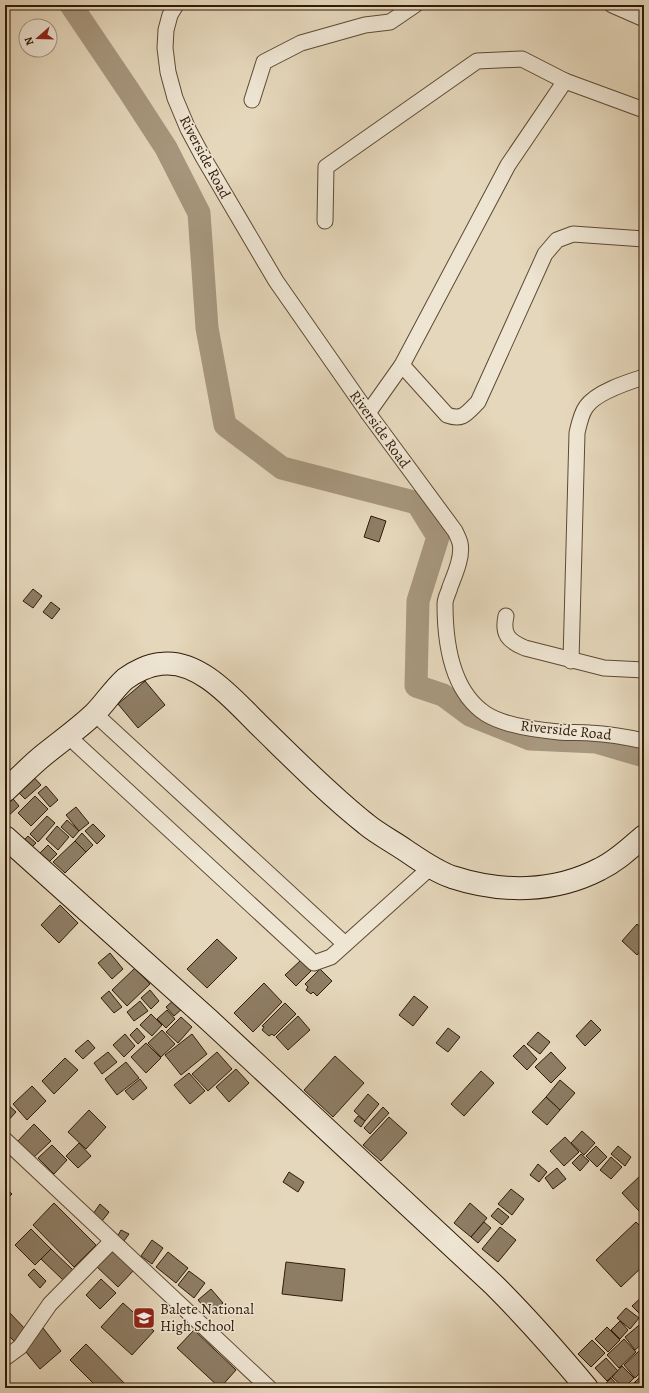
<svg xmlns="http://www.w3.org/2000/svg" width="649" height="1393" font-family="Alegreya,serif">
  <style>
    .lines { fill: none; stroke-linecap: round; stroke-linejoin: round }
    .river { stroke: #a7977e; stroke-width: 23 }
    .building { fill: #8e7d65; stroke: #301b08 }
    .street-casing { stroke: #5d4a35; stroke-width: 17 }
    .secondary-casing { stroke: #301b08; stroke-width: 24 }
    .street { stroke: #eee5d3; stroke-width: 15 }
    .secondary { stroke: #eee5d3; stroke-width: 22 }
    .labels { text-anchor: middle; dominant-baseline: central; stroke-width: 3; stroke-linejoin: round; paint-order: stroke }
    .street-label { font-size: 15px; fill: #301b08; stroke: #eee5d3 }
    .poi-label { font-size: 15px; fill: #301b08; stroke: #eee5d3; text-anchor: start }
  </style>
  <rect width="100%" height="100%" fill="#e5d7bb"/>
  <filter id="stains"><feTurbulence type="fractalNoise" baseFrequency=".005" numOctaves="4"/><feColorMatrix values="0 0 0 0 .2 0 0 0 0 .09 0 0 0 0 .02 0 0 0 .5 -.17"/></filter>
  <radialGradient id="worn" r=".72"><stop offset=".6" stop-color="#630" stop-opacity="0"/><stop offset="1" stop-color="#630" stop-opacity=".3"/></radialGradient>
  <g class="lines">
    <!-- river -->
    <polyline class="river" points="71,5 129,91 166,148 199,213 207,328 225,425 282,468 417,503 438,537 418,601 416,686 443,695 470,715 530,739 596,742 644,756"/>
  </g>
  <!-- building -->
  <g class="building">
    <polygon points="371,516 386,521 379,542 364,537"/>
    <polygon points="33,589 42,596 33,608 23,601"/>
    <polygon points="51,602 60,609 52,619 43,612"/>
    <polygon points="145,681 165,705 138,728 118,704"/>
    <polygon points="29,772 41,785 25,799 13,787"/>
    <polygon points="46,786 58,800 50,807 38,793"/>
    <polygon points="9,794 19,806 5,819 5,797"/>
    <polygon points="35,796 48,809 31,826 18,813"/>
    <polygon points="76,807 89,823 79,831 66,815"/>
    <polygon points="47,816 55,823 38,842 30,834"/>
    <polygon points="67,820 79,831 73,838 61,827"/>
    <polygon points="93,824 105,836 97,844 85,831"/>
    <polygon points="57,826 69,837 58,850 46,839"/>
    <polygon points="82,833 93,845 86,852 75,841"/>
    <polygon points="28,836 36,843 31,848 23,841"/>
    <polygon points="75,841 86,852 65,873 53,862"/>
    <polygon points="48,845 57,854 49,862 40,853"/>
    <polygon points="60,905 78,923 59,943 41,925"/>
    <polygon points="637,924 644,931 644,947 637,955 622,941"/>
    <polygon points="217,939 237,958 207,988 187,969"/>
    <polygon points="110,953 123,969 112,979 98,963"/>
    <polygon points="300,961 311,971 296,986 285,975"/>
    <polygon points="135,968 150,984 127,1006 112,990"/>
    <polygon points="320,969 332,981 317,996 313,992 311,994 306,990 308,987 305,984"/>
    <polygon points="264,983 282,1002 253,1032 234,1013"/>
    <polygon points="150,990 159,1001 151,1009 141,998"/>
    <polygon points="109,991 122,1007 114,1013 101,998"/>
    <polygon points="414,996 428,1007 413,1026 399,1015"/>
    <polygon points="175,999 183,1008 174,1016 166,1007"/>
    <polygon points="140,1001 148,1011 134,1021 127,1012"/>
    <polygon points="285,1003 296,1014 274,1036 272,1034 269,1036 262,1030 264,1027 262,1026"/>
    <polygon points="167,1010 175,1019 166,1028 157,1019"/>
    <polygon points="151,1014 162,1025 152,1036 140,1025"/>
    <polygon points="298,1016 310,1030 288,1050 276,1037"/>
    <polygon points="181,1017 192,1027 178,1043 166,1032"/>
    <polygon points="591,1020 601,1030 585,1046 576,1036"/>
    <polygon points="137,1028 145,1037 138,1044 130,1035"/>
    <polygon points="448,1028 460,1037 448,1052 436,1043"/>
    <polygon points="162,1030 175,1044 161,1057 148,1043"/>
    <polygon points="538,1032 550,1042 540,1054 527,1044"/>
    <polygon points="125,1034 135,1046 124,1057 113,1045"/>
    <polygon points="192,1034 207,1054 181,1075 165,1055"/>
    <polygon points="88,1040 95,1048 83,1059 75,1051"/>
    <polygon points="146,1043 161,1058 146,1073 131,1057"/>
    <polygon points="524,1045 537,1059 527,1070 513,1056"/>
    <polygon points="108,1052 117,1062 102,1074 94,1063"/>
    <polygon points="217,1052 232,1069 208,1091 192,1074"/>
    <polygon points="551,1052 566,1068 551,1083 535,1067"/>
    <polygon points="335,1056 364,1083 333,1117 304,1090"/>
    <polygon points="65,1058 78,1070 54,1094 42,1081"/>
    <polygon points="126,1062 139,1078 117,1095 105,1079"/>
    <polygon points="236,1069 249,1083 229,1102 216,1087"/>
    <polygon points="481,1071 494,1083 464,1116 451,1104"/>
    <polygon points="189,1073 205,1091 190,1104 174,1085"/>
    <polygon points="140,1079 147,1088 133,1100 125,1091"/>
    <polygon points="560,1080 575,1093 560,1110 546,1097"/>
    <polygon points="32,1086 46,1101 27,1120 13,1104"/>
    <polygon points="368,1094 379,1104 365,1121 354,1111"/>
    <polygon points="546,1097 560,1110 547,1125 532,1112"/>
    <polygon points="5,1102 16,1112 5,1124"/>
    <polygon points="383,1107 389,1113 370,1134 364,1128"/>
    <polygon points="89,1110 106,1127 86,1149 68,1132"/>
    <polygon points="358,1116 365,1121 361,1127 354,1121"/>
    <polygon points="389,1117 407,1133 381,1161 363,1145"/>
    <polygon points="34,1124 51,1141 32,1159 16,1143"/>
    <polygon points="582,1131 595,1143 584,1155 571,1143"/>
    <polygon points="565,1137 579,1152 564,1166 550,1151"/>
    <polygon points="79,1143 91,1156 78,1168 66,1156"/>
    <polygon points="52,1145 67,1160 54,1174 38,1158"/>
    <polygon points="596,1146 607,1157 597,1167 586,1156"/>
    <polygon points="618,1146 631,1157 625,1166 611,1154"/>
    <polygon points="581,1154 589,1161 580,1171 572,1163"/>
    <polygon points="611,1157 622,1167 611,1179 600,1170"/>
    <polygon points="538,1164 547,1172 539,1182 530,1175"/>
    <polygon points="557,1168 566,1179 553,1189 545,1178"/>
    <polygon points="289,1172 304,1182 298,1192 283,1182"/>
    <polygon points="641,1175 644,1179 644,1208 640,1212 622,1193"/>
    <polygon points="5,1188 12,1194 5,1201"/>
    <polygon points="511,1189 524,1199 512,1215 498,1204"/>
    <polygon points="54,1203 96,1245 74,1267 33,1225"/>
    <polygon points="470,1203 487,1218 471,1237 454,1223"/>
    <polygon points="100,1204 109,1212 102,1221 93,1214"/>
    <polygon points="498,1208 509,1217 502,1225 491,1216"/>
    <polygon points="484,1222 491,1228 478,1243 471,1237"/>
    <polygon points="636,1222 644,1230 644,1265 621,1287 596,1260"/>
    <polygon points="500,1227 516,1240 498,1262 482,1249"/>
    <polygon points="31,1229 51,1249 35,1265 15,1245"/>
    <polygon points="121,1230 129,1234 124,1241 117,1237"/>
    <polygon points="152,1240 163,1248 152,1264 141,1256"/>
    <polygon points="51,1249 73,1270 63,1280 41,1259"/>
    <polygon points="111,1249 134,1270 118,1287 95,1265"/>
    <polygon points="168,1252 188,1268 176,1283 156,1267"/>
    <polygon points="286,1262 345,1269 342,1301 282,1294"/>
    <polygon points="34,1269 46,1281 40,1288 28,1275"/>
    <polygon points="189,1271 205,1283 194,1298 178,1285"/>
    <polygon points="101,1279 116,1293 100,1309 86,1295"/>
    <polygon points="211,1289 223,1303 210,1314 198,1300"/>
    <polygon points="644,1295 644,1318 632,1306"/>
    <polygon points="123,1303 154,1331 132,1355 101,1327"/>
    <polygon points="626,1308 639,1318 630,1329 617,1318"/>
    <polygon points="9,1312 27,1331 15,1342 5,1332 5,1316"/>
    <polygon points="620,1321 628,1330 620,1339 611,1330"/>
    <polygon points="644,1321 644,1342 635,1350 625,1337"/>
    <polygon points="607,1327 620,1340 608,1352 595,1339"/>
    <polygon points="43,1328 61,1351 40,1369 21,1346"/>
    <polygon points="194,1330 236,1370 220,1388 177,1348"/>
    <polygon points="624,1339 636,1352 619,1368 607,1355"/>
    <polygon points="592,1340 605,1353 591,1367 578,1354"/>
    <polygon points="86,1344 129,1388 98,1388 70,1360"/>
    <polygon points="639,1351 644,1357 644,1369 635,1378 624,1365"/>
    <polygon points="606,1358 618,1371 607,1381 595,1368"/>
    <polygon points="622,1366 634,1378 624,1388 612,1377"/>
    <polygon points="644,1373 644,1388 642,1388 635,1382"/>
    <polygon points="611,1378 620,1388 603,1388 602,1387"/>
    <polygon points="635,1382 641,1388 628,1388"/>
  </g>
  <g class="lines">
    <!-- street casing -->
    <g class="street-casing">
      <g id="street">
        <path d="M176 5 170 15 166 30 165 48 168 72 175 98 188 129 203 157 276 281 368 413 455 531C457 535 459 539 460 543 463 556 455 574 450 587 449 592 445 598 445 604 445 642 451 691 486 714 505 726 537 730 559 732 569 733 580 732 590 733 608 734 626 737 644 741"/>
        <polyline points="612,5 644,19"/>
        <polyline points="252,100 264,62 301,43 365,25 390,22 415,5"/>
        <polyline points="325,221 326,167 477,61 522,59 565,81 644,110"/>
        <path d="M402 365 447 415C463 421 467 413 478 402L545 254 557 240 573 234 644 239"/>
        <polyline points="368,413 402,365 508,165 565,81"/>
        <path d="M506 616C502 634 508 641 525 648L604 668 644 670"/>
        <path d="M571 661 577 433C579 424 581 414 586 407 596 392 628 382 644 377"/>
        <polyline points="94,713 345,944"/>
        <polyline points="69,737 314,963 331,957 431,867"/>
        <polyline points="5,1140 269,1388"/>
        <polyline points="5,1358 20,1347 50,1304 112,1241"/>
      </g>
    </g>
    <!-- secondary casing -->
    <g class="secondary-casing">
      <g id="secondary">
        <path d="M5 791C18 779 31 765 45 754 61 741 78 729 94 714 105 703 113 690 125 679 134 672 149 665 160 664 198 658 233 699 257 723 292 757 327 793 366 824 378 834 392 841 405 850 420 860 435 871 452 877 501 893 554 893 600 869 617 861 630 848 644 836"/>
        <path d="M5 837 209 1020 494 1285C527 1318 557 1352 587 1388"/>
      </g>
    </g>
    <!-- street -->
    <use href="#street" class="street"/>
    <!-- secondary -->
    <use href="#secondary" class="secondary"/>
  </g>
  <!-- icons -->
  <defs>
    <g id="school-square" transform="scale(1.15)"><rect x="-9" y="-9" width="18" height="18" rx="4" fill="#8f2418" stroke="#eee5d3"/><path d="M0-5L7-2L0 1L-7-2ZM-4 1L0 2.5L4 1V4Q0 6-4 4Z" fill="#fff"/></g>
  </defs>
  <g fill-rule="evenodd">
    <use href="#school-square" x="144" y="1318"/>
  </g>
  <g class="labels">
    <!-- street labels -->
    <g class="street-label">
      <text transform="translate(205 157) rotate(62)">Riverside Road</text>
      <text transform="translate(380 429) rotate(54)">Riverside Road</text>
      <text transform="translate(566 730) rotate(6)">Riverside Road</text>
    </g>
    <!-- poi labels -->
    <g class="poi-label">
      <text x="160" y="1309">Balete National<tspan x="160" dy="17">High School</tspan></text>
    </g>
  </g>
  <!-- margin -->
  <rect width="649" height="1393" fill="none" stroke="#e5d7bb" stroke-width="20"/>
  <rect x="6" y="6" width="637" height="1381" fill="none" stroke="#301b08" stroke-width="2"/>
  <rect x="10" y="10" width="629" height="1373" fill="none" stroke="#301b08"/>
  <!-- north arrow -->
  <g transform="translate(38 38) rotate(250)"><circle r="19" fill="#eee5d3" stroke="#a29482"/>
  <path d="M0-3L7 15L0 10L-7 15Z" fill="#8f2418"/>
  <text y="-6" font-size="11" font-weight="bold" text-anchor="middle" fill="#301b08">N</text>
  </g>
  <rect width="100%" height="100%" filter="url(#stains)"/>
  <rect width="100%" height="100%" fill="url(#worn)"/>
</svg>
